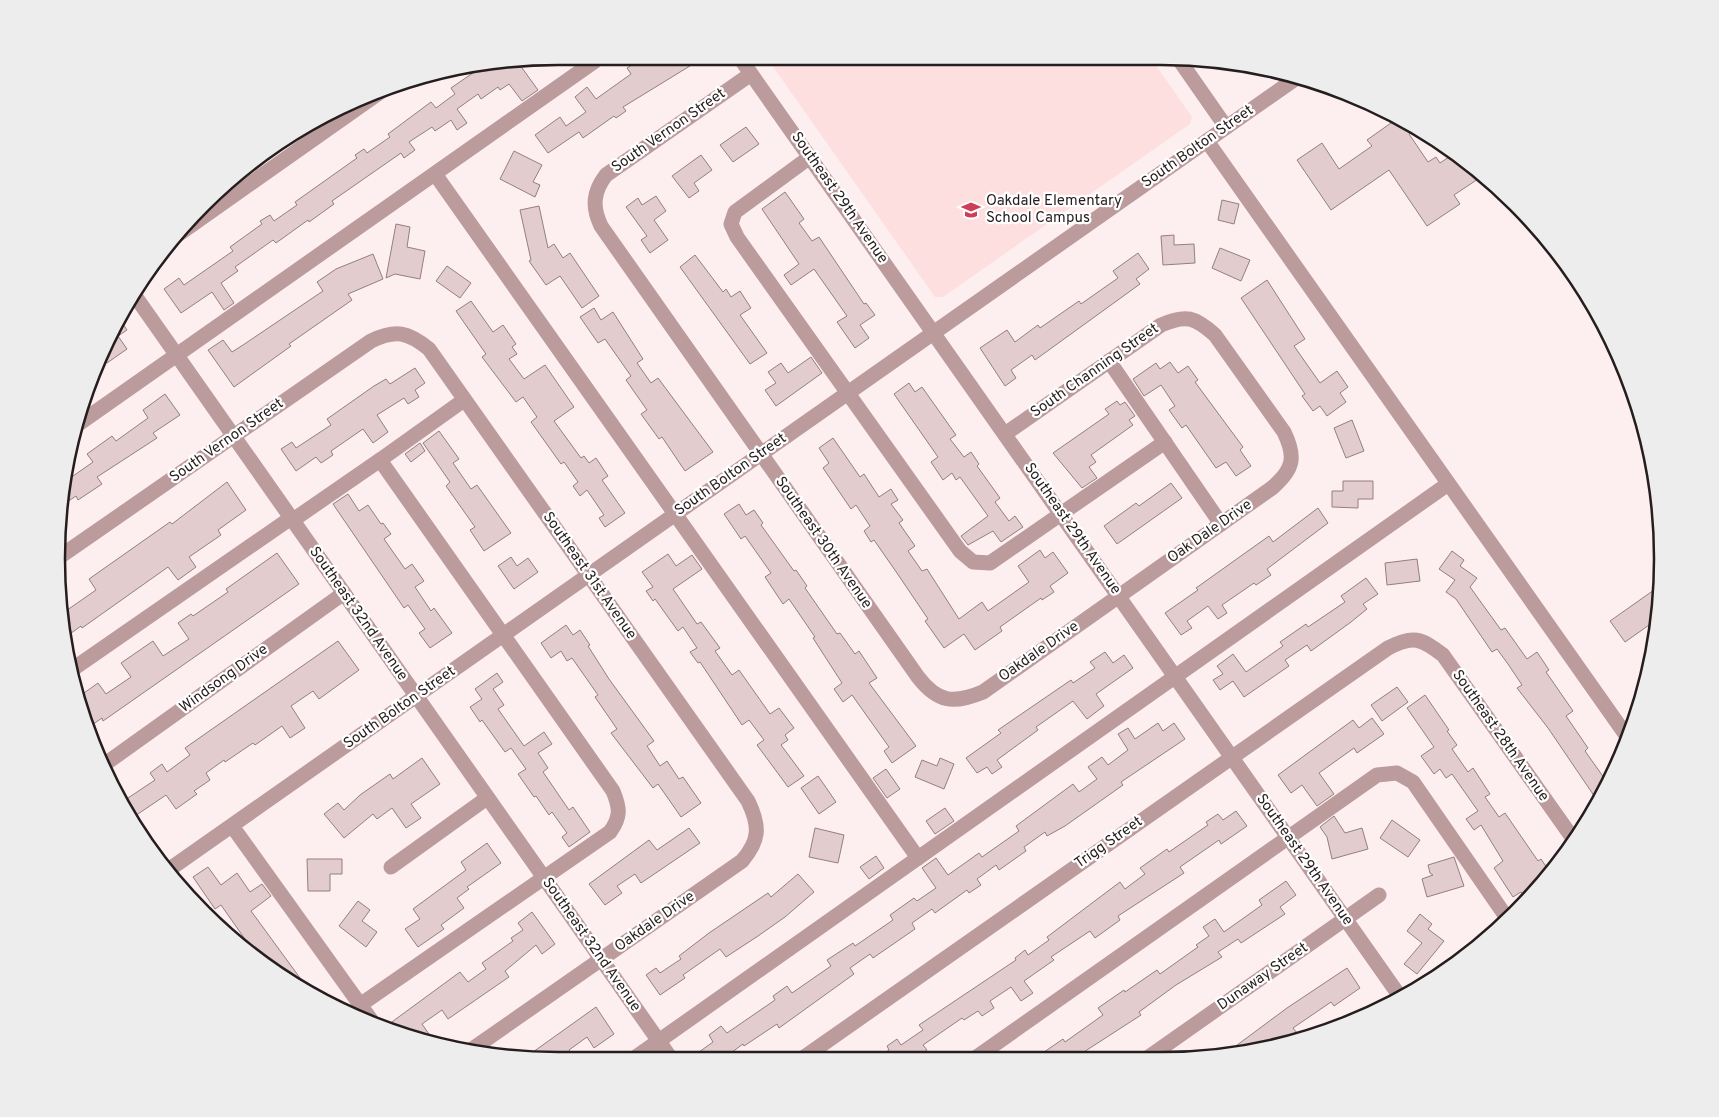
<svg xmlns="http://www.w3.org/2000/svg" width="1719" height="1117" font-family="Overpass,sans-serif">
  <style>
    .built { fill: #fedfe0 }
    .building { fill: #e2cccd; stroke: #937f80 }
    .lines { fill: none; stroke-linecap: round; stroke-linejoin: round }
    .minor { stroke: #bc9b9d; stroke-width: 15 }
    .labels { text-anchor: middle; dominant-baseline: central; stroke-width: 4.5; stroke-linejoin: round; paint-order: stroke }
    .street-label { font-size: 15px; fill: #261e1e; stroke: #fff }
    .poi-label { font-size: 15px; fill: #261e1e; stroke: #fff; text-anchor: start }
    .rim { fill: none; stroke: #261e1e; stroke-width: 2.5 }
  </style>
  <rect width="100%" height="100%" fill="#fdeff0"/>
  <!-- built -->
  <polygon class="built" points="769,61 1153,61 1192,117 1190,124 943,297 935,297"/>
  <!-- building -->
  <g class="building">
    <polygon points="493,61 517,61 538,90 522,101 509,84 500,90 498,87 481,99 478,94 457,109 467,123 457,130 451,120 435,131 432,127 409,142 415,150 404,158 401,153 332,201 334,204 309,222 308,220 276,243 273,240 235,267 238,271 221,283 234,303 224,310 212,292 181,313 164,289 179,278 184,285 233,251 230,247 262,224 260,221 270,215 274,221 297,205 295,202 357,158 355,155 364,149 367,153 390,137 388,134 431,102 436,108 455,94 451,88 483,66 481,63"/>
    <polygon points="638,61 698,61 623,107 626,111 616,118 614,116 583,138 579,132 548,153 535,135 560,117 566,126 586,112 575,97 587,87 596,99 631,74 627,68"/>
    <polygon points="1398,118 1417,129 1409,134 1428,162 1436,157 1440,163 1455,153 1484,175 1454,195 1460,204 1427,226 1389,170 1331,210 1297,160 1322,143 1339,169 1372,146 1367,140"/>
    <polygon points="746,127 759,144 733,162 720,145"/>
    <polygon points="514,151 542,165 533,182 540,185 535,197 500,179"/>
    <polygon points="701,155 712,170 694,183 699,191 689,198 672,176"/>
    <polygon points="785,192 804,219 799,223 812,241 819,237 864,304 866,303 875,315 860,325 869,338 855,348 837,322 847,316 814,269 791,285 784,275 799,264 762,209"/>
    <polygon points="656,196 666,211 654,220 668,240 650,253 641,240 647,236 626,207 638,198 642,205"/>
    <polygon points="1222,200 1239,204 1234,224 1218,220"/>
    <polygon points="539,206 548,248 554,244 563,258 570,253 599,296 582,308 560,276 546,285 529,261 531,260 520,210"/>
    <polygon points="396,224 410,227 407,247 425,251 420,279 395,274 386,278"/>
    <polygon points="1174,235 1174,245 1194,244 1195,263 1163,265 1161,236"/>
    <polygon points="1220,248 1250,260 1241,281 1212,268"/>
    <polygon points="1138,253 1149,269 1136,279 1140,284 1035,360 1032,355 1011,370 1016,378 1005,386 980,348 1007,330 1015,342 1038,325 1040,328 1079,301 1081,304 1118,278 1113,271"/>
    <polygon points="373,254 383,279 348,294 352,300 289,344 291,346 234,387 208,350 223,340 232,352 243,345 323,291 317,282 336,269"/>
    <polygon points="695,255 723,292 726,289 731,297 740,291 751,308 740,315 767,353 750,364 680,267"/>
    <polygon points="447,266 471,283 460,298 436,281"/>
    <polygon points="1267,280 1305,339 1294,346 1320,383 1337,371 1348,387 1340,393 1346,402 1327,416 1320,406 1313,411 1302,396 1305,394 1241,298"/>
    <polygon points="471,301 493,332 503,325 516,344 512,347 517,354 509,359 524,379 545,365 574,407 554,421 581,458 584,456 589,463 596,458 608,476 602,480 625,513 605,527 599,518 604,515 587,490 580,496 573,486 578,482 564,462 561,464 531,422 537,417 523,397 516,402 482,357 486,354 456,311"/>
    <polygon points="594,308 601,320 613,312 643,359 637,363 651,383 658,378 713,452 685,471 662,437 659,439 641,414 647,410 626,380 631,376 605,339 598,343 580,317"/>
    <polygon points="119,318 127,330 118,336 127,349 107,363 102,355"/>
    <polygon points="811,357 822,373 776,406 765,390 776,383 768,372 781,363 788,373"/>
    <polygon points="1170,362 1178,373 1188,366 1198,380 1195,382 1243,447 1240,450 1251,466 1236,476 1226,462 1216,468 1186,425 1182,428 1169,410 1175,406 1161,385 1144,396 1133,379 1156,363 1160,369"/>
    <polygon points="415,368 425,383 415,390 419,397 408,404 404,398 377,415 388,432 373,443 363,429 331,451 333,455 321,463 316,457 296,471 281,449 292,442 296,448 331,425 327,419 374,386 386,379 390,384"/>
    <polygon points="909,383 915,392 922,387 956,435 950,439 964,457 971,452 979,464 977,466 1000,498 995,502 1009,521 1015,516 1023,527 1001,542 993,531 968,545 961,536 988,516 960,477 956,480 952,473 943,480 931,462 938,457 894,394"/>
    <polygon points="165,394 180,415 153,433 157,438 97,477 102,484 78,500 76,496 61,506 66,481 93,462 87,454 112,436 116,441 148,418 143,410"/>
    <polygon points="1117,401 1120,405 1125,402 1135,416 1129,420 1133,425 1091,455 1096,462 1089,467 1097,478 1082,488 1053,453 1109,414 1105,409"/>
    <polygon points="1352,420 1364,451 1346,458 1334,428"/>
    <polygon points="439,431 459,459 453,463 471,489 477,485 511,533 484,551 470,530 475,527 446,486 450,482 423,443"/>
    <polygon points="833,438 860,477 864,474 879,497 891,489 898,500 891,504 903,520 899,523 915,546 908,551 922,571 927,569 959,619 982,602 988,611 1029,582 1018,566 1040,550 1045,558 1053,552 1068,573 1050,586 1054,592 1042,600 1041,598 1000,627 1002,631 975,650 964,634 944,648 925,621 928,619 899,576 874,540 871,542 864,531 870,526 856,505 851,509 823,468 829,463 819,448"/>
    <polygon points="420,443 425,451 411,462 405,454"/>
    <polygon points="1343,481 1373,481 1373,499 1358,499 1358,508 1332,507 1332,491 1343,491"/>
    <polygon points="227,482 246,510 218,530 221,535 189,557 196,567 178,580 168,567 82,628 81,626 63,639 60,615 96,590 89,579 170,522 172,524"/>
    <polygon points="1171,483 1182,498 1117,544 1104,526 1136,503 1139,506"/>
    <polygon points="348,494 359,511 368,505 381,524 383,523 391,534 384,539 405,569 412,564 424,581 415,587 431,611 434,608 452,633 430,648 419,633 425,629 408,605 404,608 333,504"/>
    <polygon points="739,504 746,515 754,510 763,523 761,525 794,571 796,570 807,586 805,588 837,634 840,633 855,654 859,651 877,678 869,683 916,746 892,763 884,751 889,747 852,695 843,702 834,689 842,683 813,638 815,637 789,599 783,604 765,577 771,573 745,536 741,539 724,514"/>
    <polygon points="1318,508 1328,523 1267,569 1271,575 1256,585 1254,583 1222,605 1227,613 1218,619 1208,606 1187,621 1192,628 1181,635 1165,613 1198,590 1196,588 1269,536 1273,542"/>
    <polygon points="1452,551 1464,560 1460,566 1477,578 1470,587 1501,630 1505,628 1527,659 1537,652 1549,670 1546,672 1573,711 1566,716 1588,748 1585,751 1607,782 1599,803 1548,728 1517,688 1522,685 1508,664 1497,649 1492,652 1456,599 1446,592 1455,580 1439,569"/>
    <polygon points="277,553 299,584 103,721 102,718 89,727 77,698 98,683 106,694 131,677 121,663 153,641 163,656 189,639 178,623 191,614 193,616 228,592 226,589"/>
    <polygon points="668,554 676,566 692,555 702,569 673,589 697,624 701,622 720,648 715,651 732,675 739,670 770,714 779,708 794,728 785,735 788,740 781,745 804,776 788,787 757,745 764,740 749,720 742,725 700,662 698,663 690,652 697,648 683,627 678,631 655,599 653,601 646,591 653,587 642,572"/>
    <polygon points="511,557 517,566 528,558 538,572 514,589 498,566"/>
    <polygon points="1417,559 1420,581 1387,585 1385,563"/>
    <polygon points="1366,578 1378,594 1363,604 1367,609 1351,622 1311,651 1307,645 1285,660 1289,666 1244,697 1233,681 1220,690 1213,680 1223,674 1217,666 1233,654 1246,672 1283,646 1280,642 1306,624 1308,627 1345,602 1341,596"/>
    <polygon points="1654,590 1659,598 1659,618 1625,642 1610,621"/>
    <polygon points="566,625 573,635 580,630 590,645 588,646 609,679 654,741 647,746 660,766 667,761 679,779 683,777 701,803 681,817 658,784 653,788 611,733 617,729 595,697 598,695 572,658 567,661 561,651 551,658 541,643"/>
    <polygon points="338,641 359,670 319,699 313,691 291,706 305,728 290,738 282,726 255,745 253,743 225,762 224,760 206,773 210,780 194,791 197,794 176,809 166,795 132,818 122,802 155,780 150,773 162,764 167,772 190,755 185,748"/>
    <polygon points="1105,652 1113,663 1124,655 1133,668 1096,694 1104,706 1087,719 1073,701 1036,727 1038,730 997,760 1002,767 992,774 987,767 977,773 966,758 1001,733 998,730 1071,680 1073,683 1095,668 1090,662"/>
    <polygon points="497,673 503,682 493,689 504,705 498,709 524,746 544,732 552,744 538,753 548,768 543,772 569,810 573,807 590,832 569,847 562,837 567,833 552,812 549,815 536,796 534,797 518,774 526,769 511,748 505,752 482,720 480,722 470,707 482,699 475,689"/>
    <polygon points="1397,687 1408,702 1382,721 1371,705"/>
    <polygon points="1425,695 1449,730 1447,731 1457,745 1452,749 1468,772 1473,768 1490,794 1485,797 1499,817 1505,813 1538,861 1541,859 1549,871 1535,882 1539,888 1527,900 1521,892 1513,897 1494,868 1503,861 1481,825 1474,830 1466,819 1478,811 1452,774 1446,778 1440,769 1434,774 1421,756 1434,747 1407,708"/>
    <polygon points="1372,718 1384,734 1357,753 1354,748 1319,773 1334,794 1317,806 1302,785 1291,793 1278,775 1353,720 1359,728"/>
    <polygon points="1158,723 1163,731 1174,723 1185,739 1121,782 1123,785 1065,826 1047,836 1045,832 1024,847 1026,851 999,870 996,865 977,879 981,885 969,893 967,890 935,913 932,909 912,923 915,929 873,958 870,954 850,968 854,974 779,1028 777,1024 744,1046 743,1044 724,1058 692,1057 713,1042 709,1035 721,1026 727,1033 775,1000 773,996 787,986 792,993 831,966 827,960 853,943 855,946 893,920 890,915 914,898 917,901 936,888 922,868 936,858 948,875 979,853 982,857 1019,831 1016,826 1073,784 1079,792 1097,779 1088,767 1102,757 1108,765 1128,750 1118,734 1128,728 1135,739"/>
    <polygon points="422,758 440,784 411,804 421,818 406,828 392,808 377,819 373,814 344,838 324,814 338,803 344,810 360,795 390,774 393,779"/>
    <polygon points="940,758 954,764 944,789 915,777 922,760 937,766"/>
    <polygon points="886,769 900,789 887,798 873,778"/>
    <polygon points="818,776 836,802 819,814 801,788"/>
    <polygon points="945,808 954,821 935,834 926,821"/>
    <polygon points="1236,811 1247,826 1221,844 1219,840 1180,867 1184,873 1118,916 1120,920 1095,938 1090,931 1051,957 1054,960 1024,981 1033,993 1021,1001 1011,987 990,1001 994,1008 982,1016 978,1011 964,1020 962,1018 923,1045 927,1050 914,1058 877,1058 889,1050 887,1046 897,1039 901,1045 923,1030 919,1025 1016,960 1015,958 1025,950 1028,955 1049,940 1047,937 1120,882 1125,889 1145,874 1140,868 1167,849 1169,852 1208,825 1206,822 1218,814 1223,820"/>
    <polygon points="1334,816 1345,833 1362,828 1368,849 1332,859 1327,837 1320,827"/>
    <polygon points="1392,820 1420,840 1408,857 1380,838"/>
    <polygon points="689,828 700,843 641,883 635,874 617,886 622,893 605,905 589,884 649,840 657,850"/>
    <polygon points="815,828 844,835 838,863 809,857"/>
    <polygon points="487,843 501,863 467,887 469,889 457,898 464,908 441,925 444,929 418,947 405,929 420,919 413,909 466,870 461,862"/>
    <polygon points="876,856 884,868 869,879 860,867"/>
    <polygon points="1454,857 1464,886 1427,897 1422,879 1433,875 1430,873 1428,865"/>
    <polygon points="307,859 342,859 342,874 330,874 330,891 308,891"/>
    <polygon points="208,867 221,885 237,873 250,892 262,884 271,896 251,911 311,993 280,976 241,947 247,942 221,905 215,909 193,877"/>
    <polygon points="798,874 814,892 785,917 758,936 726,957 720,949 683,975 685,978 660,995 646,975 656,968 660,973 681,959 679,956 709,933 768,893 771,897"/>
    <polygon points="1286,881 1296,895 1280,907 1285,914 1241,943 1238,939 1218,952 1222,957 1176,985 1139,1012 1141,1015 1073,1059 1034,1059 1063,1039 1065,1042 1103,1015 1098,1008 1124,990 1125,992 1157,970 1160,974 1198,947 1196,945 1209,936 1203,927 1215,919 1224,932 1262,905 1259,900"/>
    <polygon points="358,901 370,910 362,921 377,932 366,947 339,926"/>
    <polygon points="532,912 555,944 542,954 536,945 505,971 509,977 448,1019 442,1010 422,1024 433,1040 385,1027 460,972 468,982 486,969 482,963 513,941 511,938 523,930 518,923"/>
    <polygon points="1420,914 1432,924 1428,929 1444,941 1417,974 1404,964 1422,943 1407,931"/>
    <polygon points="1347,968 1360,988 1334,1006 1331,1002 1293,1028 1297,1033 1279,1045 1225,1054 1287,1008"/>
    <polygon points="596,1007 614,1034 594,1048 587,1037 569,1050 573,1057 526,1057"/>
  </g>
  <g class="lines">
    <!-- minor -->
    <g class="minor">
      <polyline points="742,61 1401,998"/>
      <polyline points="1180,61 1226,127"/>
      <path d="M751 74 606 175C593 192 592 207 601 226L918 677C938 703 954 704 983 692L1272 488C1294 469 1296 457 1284 432L1215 335C1195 317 1186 314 1161 325L1005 434"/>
      <polyline points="1207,141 1628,738"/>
      <polyline points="810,157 735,212 731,224 737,237 960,551 973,562 990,563 1165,442"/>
      <polyline points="435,174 918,858"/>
      <polyline points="176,236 383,90"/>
      <polyline points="133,293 670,1057"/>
      <polyline points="1109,361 1221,524"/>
      <polyline points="77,425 595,61"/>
      <polyline points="380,460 464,400"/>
      <path d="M293 520 380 460 613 791C620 808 621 817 610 832L360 1005"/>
      <path d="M58 558 371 341C396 329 408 332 429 349L748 801C760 826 760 840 742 861L471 1050"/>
      <polyline points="70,671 291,518"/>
      <polyline points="105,764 344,593"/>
      <polyline points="232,826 374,1024"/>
      <polyline points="391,867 487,798"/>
      <polyline points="167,871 1295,79"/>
      <polyline points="1438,975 1474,950"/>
      <polyline points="636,1057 1448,484"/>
      <path d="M803 1058 1388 648C1413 635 1421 638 1443 655L1574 840"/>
      <polyline points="974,1059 1377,775 1397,773 1413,782 1507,918"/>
      <polyline points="1146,1059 1379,895"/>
    </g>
  </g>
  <!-- icons -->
  <defs>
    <g id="school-bare" transform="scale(1.5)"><path d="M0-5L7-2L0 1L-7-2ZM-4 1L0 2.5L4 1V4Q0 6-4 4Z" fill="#ce3e57" stroke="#fff" stroke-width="2.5" paint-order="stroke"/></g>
  </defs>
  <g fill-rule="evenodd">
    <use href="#school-bare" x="971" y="210"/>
  </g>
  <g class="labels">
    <!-- street labels -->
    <g class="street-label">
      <text transform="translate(669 131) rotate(-35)">South Vernon Street</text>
      <text transform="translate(1198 147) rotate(-35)">South Bolton Street</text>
      <text transform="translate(839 198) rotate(55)">Southeast 29th Avenue</text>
      <text transform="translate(1095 371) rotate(-35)">South Channing Street</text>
      <text transform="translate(227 441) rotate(-35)">South Vernon Street</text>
      <text transform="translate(731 475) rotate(-35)">South Bolton Street</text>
      <text transform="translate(1072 529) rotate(55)">Southeast 29th Avenue</text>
      <text transform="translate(1210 532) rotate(-35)">Oak Dale Drive</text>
      <text transform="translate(823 543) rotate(55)">Southeast 30th Avenue</text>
      <text transform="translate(589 576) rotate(55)">Southeast 31st Avenue</text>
      <text transform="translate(358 614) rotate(55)">Southeast 32nd Avenue</text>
      <text transform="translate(1039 652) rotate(-35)">Oakdale Drive</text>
      <text transform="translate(224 679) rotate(-36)">Windsong Drive</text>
      <text transform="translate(400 708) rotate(-35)">South Bolton Street</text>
      <text transform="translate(1500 736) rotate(55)">Southeast 28th Avenue</text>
      <text transform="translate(1109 843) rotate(-35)">Trigg Street</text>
      <text transform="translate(1304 860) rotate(55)">Southeast 29th Avenue</text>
      <text transform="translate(655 922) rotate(-35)">Oakdale Drive</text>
      <text transform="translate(591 945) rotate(55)">Southeast 32nd Avenue</text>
      <text transform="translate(1263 977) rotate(-35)">Dunaway Street</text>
    </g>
    <!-- poi labels -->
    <g class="poi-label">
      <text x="986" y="201">Oakdale Elementary<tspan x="986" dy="17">School Campus</tspan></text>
    </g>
  </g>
  <!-- crop -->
  <path d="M0 0H1719V1117H0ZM558 65H1161A493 493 0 0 1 1654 558V559A493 493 0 0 1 1161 1052H558A493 493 0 0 1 65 559V558A493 493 0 0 1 558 65Z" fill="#eeeded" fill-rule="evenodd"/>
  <path class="rim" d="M558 65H1161A493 493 0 0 1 1654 558V559A493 493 0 0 1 1161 1052H558A493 493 0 0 1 65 559V558A493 493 0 0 1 558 65Z"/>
</svg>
